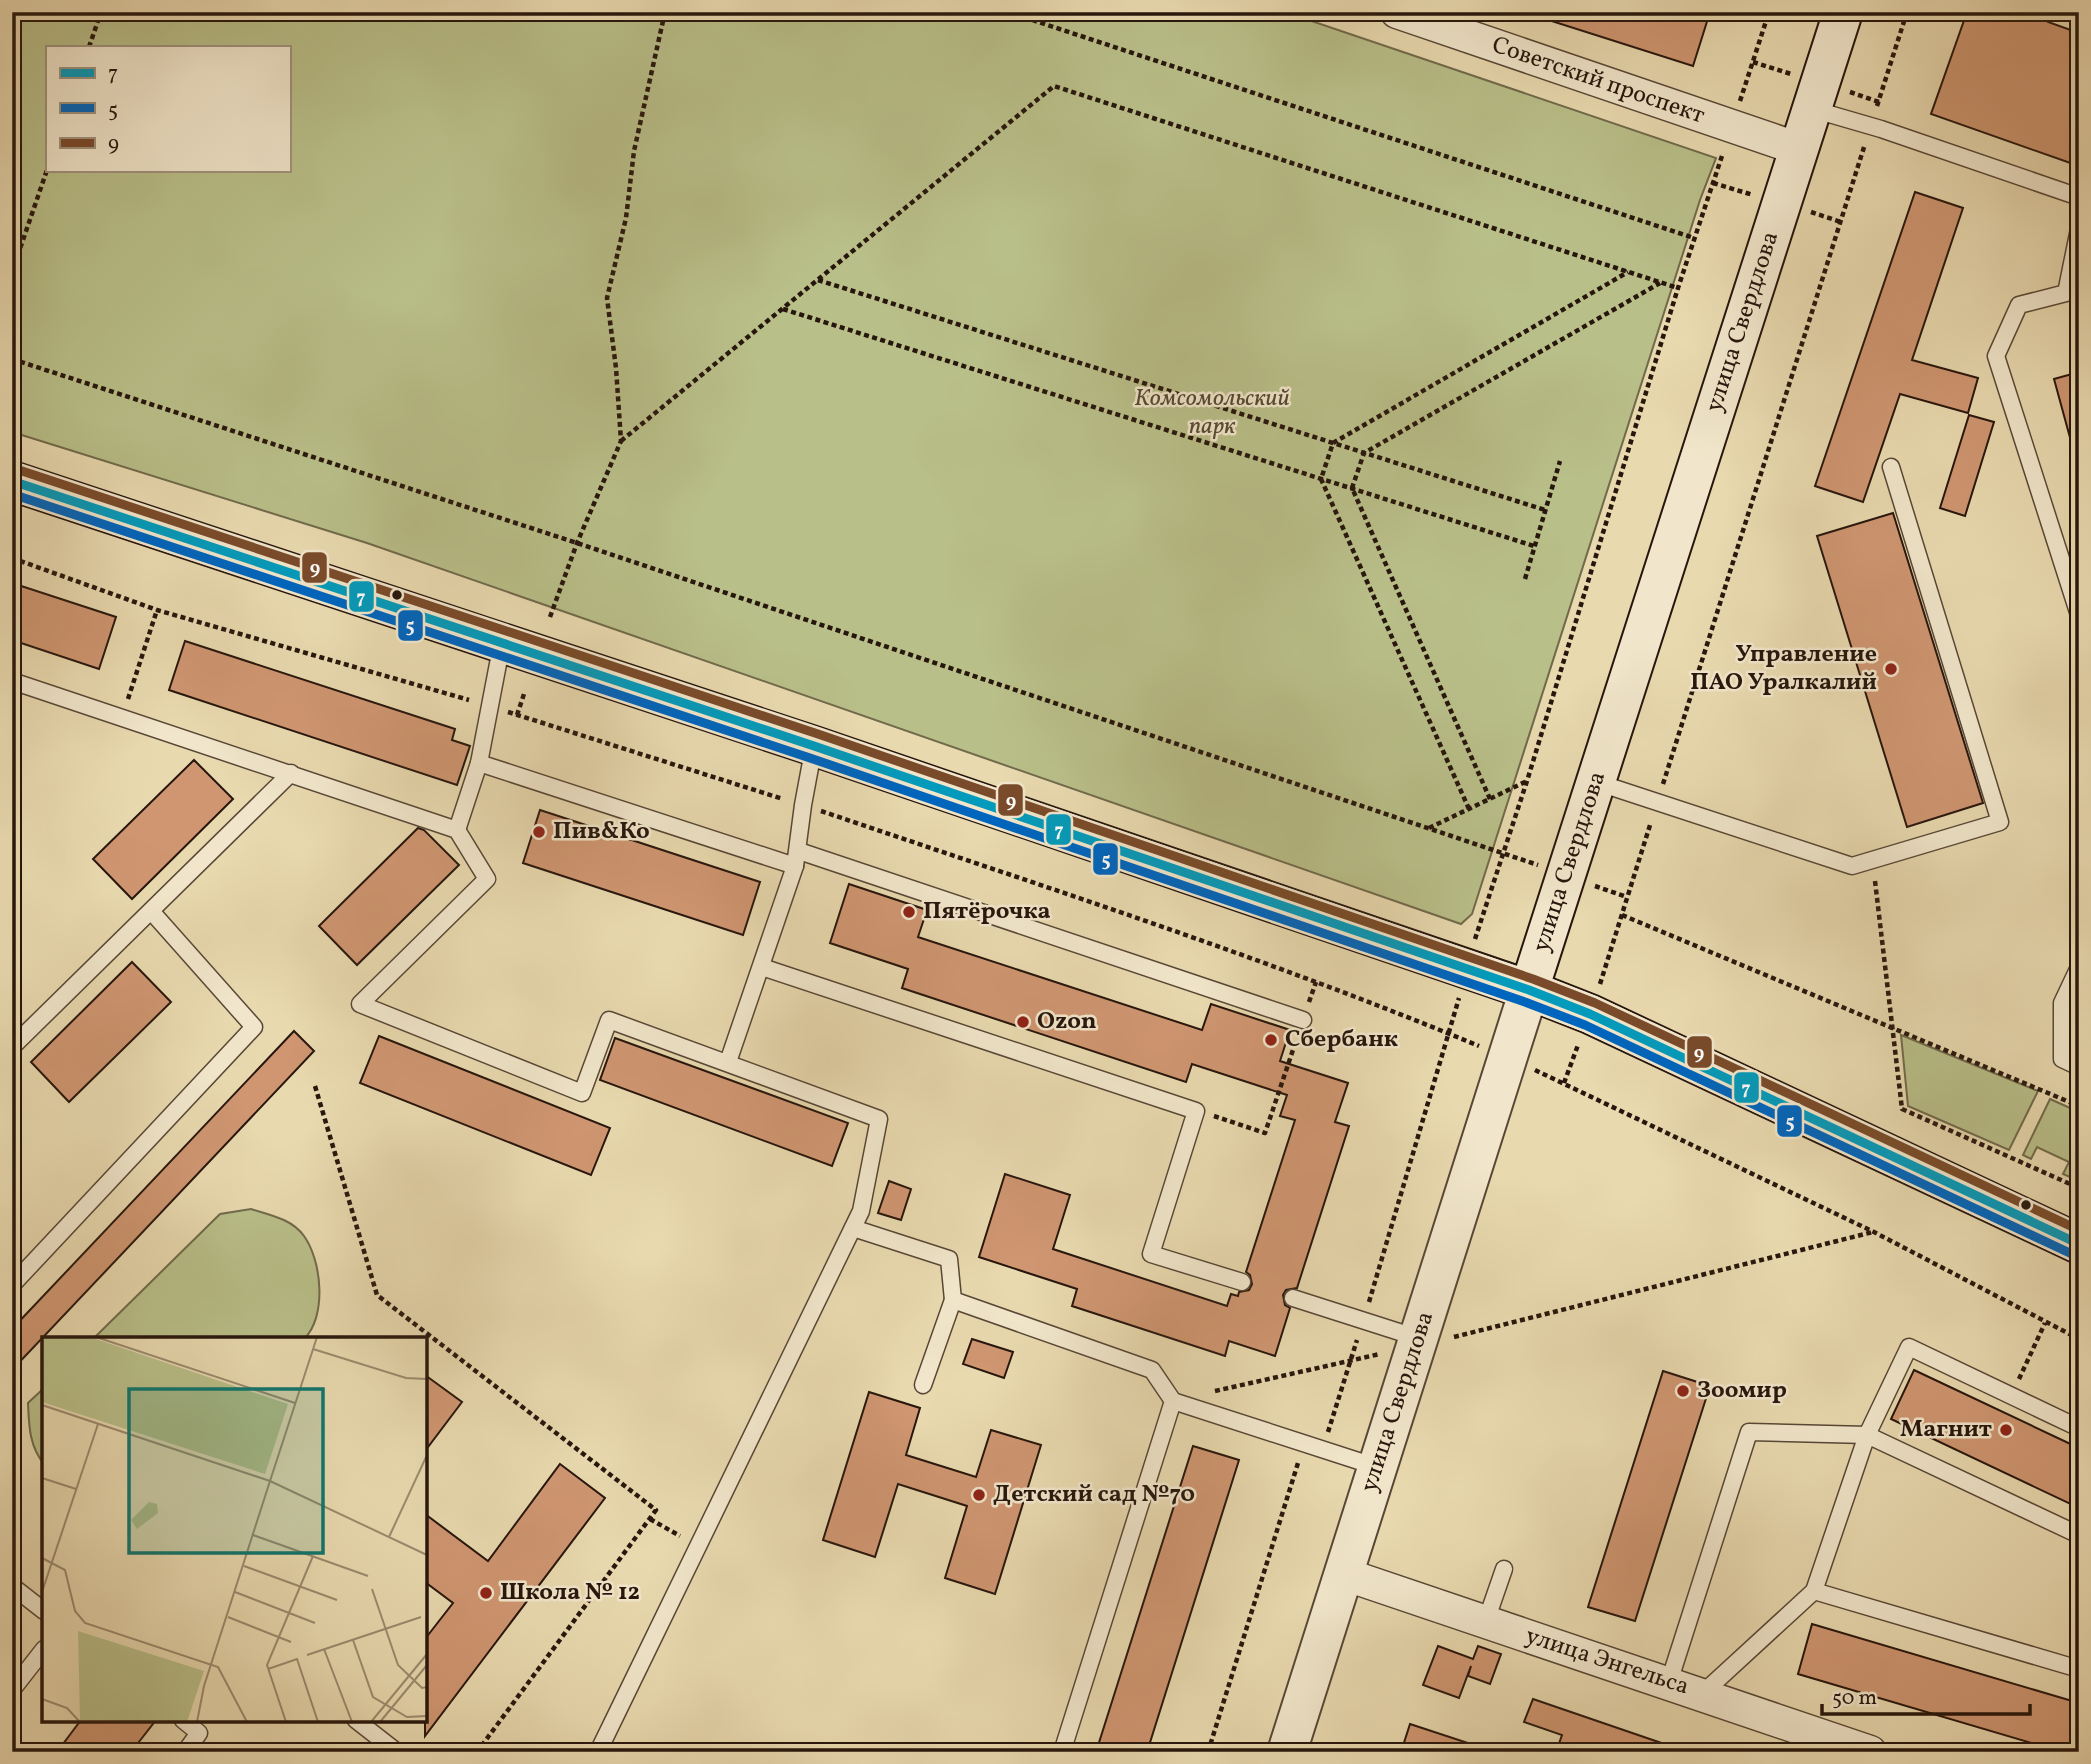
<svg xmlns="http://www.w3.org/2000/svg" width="2091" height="1764" font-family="Vollkorn,serif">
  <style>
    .green { fill: #b9bf89; stroke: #706a4b; stroke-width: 2; fill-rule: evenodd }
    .building { fill: #cf9671; stroke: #27160d; stroke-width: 2 }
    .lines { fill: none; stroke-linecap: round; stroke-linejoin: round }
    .service-casing { stroke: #584736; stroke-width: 19 }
    .minor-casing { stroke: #584736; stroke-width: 35 }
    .tertiary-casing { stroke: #584736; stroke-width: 42 }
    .secondary-casing { stroke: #27160d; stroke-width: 42 }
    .path { stroke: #27160d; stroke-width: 4.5; stroke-dasharray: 5 3.5; stroke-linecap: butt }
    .service { stroke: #f1e6cb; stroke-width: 16 }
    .minor { stroke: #f1e6cb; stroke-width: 32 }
    .tertiary { stroke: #f1e6cb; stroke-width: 38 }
    .secondary { stroke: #f1e6cb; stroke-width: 38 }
    .bus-1-casing { stroke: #f1e6cb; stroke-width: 14 }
    .bus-2-casing { stroke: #f1e6cb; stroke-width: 14 }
    .bus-3-casing { stroke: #f1e6cb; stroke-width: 14 }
    .bus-1 { stroke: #049abb; stroke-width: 9 }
    .bus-2 { stroke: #0065bd; stroke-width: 9 }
    .bus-3 { stroke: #7a4b2a; stroke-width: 9 }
    .bus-dot { fill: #27160d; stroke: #f1e6cb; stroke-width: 2.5 }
    .poi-dot { fill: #8f2418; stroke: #f1e6cb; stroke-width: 2.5 }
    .labels { text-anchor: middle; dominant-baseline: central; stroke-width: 5; stroke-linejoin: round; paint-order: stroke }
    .street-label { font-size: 24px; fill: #27160d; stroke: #f1e6cb }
    .park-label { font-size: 24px; font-style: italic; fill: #534932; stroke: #f1e6cb }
    .poi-label { font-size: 24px; font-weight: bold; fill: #27160d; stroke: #f1e6cb; text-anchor: start }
    .inset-road { fill: none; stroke: #9b8b6e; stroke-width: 2 }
    .view { fill: #0f766e; fill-opacity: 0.15; stroke: #0f766e; stroke-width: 3.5 }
    .inset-edge { fill: none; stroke: #27160d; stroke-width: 3.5 }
    .line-badge { stroke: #f1e6cb; stroke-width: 2.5 }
    .badge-label { font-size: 19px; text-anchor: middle; font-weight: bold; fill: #fff }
  </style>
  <rect width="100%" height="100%" fill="#e9d9af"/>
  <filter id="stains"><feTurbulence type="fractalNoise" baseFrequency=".00286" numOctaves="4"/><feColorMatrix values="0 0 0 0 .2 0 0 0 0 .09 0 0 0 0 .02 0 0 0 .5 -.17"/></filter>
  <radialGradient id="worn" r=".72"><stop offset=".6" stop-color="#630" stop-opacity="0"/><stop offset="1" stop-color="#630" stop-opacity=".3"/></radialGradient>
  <!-- green -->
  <g class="green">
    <path d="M12 12H1285L1716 158 1700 200 1472 914 1461 924 367 543 12 432ZM289 47V170H47V47Z"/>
    <polygon points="1901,1035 2038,1091 2009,1150 1908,1106"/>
    <polygon points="2050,1099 2079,1112 2079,1181 2063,1174 2069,1162 2037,1147 2031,1159 2023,1155"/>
    <path d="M251 1209C270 1215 292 1219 304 1236 322 1261 327 1317 304 1339H93L220 1214Z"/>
    <path d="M44 1388V1464C29 1446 29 1425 28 1403Z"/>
  </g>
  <!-- building -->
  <g class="building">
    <polygon points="1539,12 1710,12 1693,66 1539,17"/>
    <polygon points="1967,12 2052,12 2048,22 2079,33 2079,166 1931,114"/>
    <polygon points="1915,192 1963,208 1912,360 1978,378 1968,413 1900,394 1863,502 1815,486"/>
    <polygon points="2079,372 2079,444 2072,445 2054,379"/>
    <polygon points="1969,415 1994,422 1965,516 1940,508"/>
    <polygon points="1893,513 1983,803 1907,827 1817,536"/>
    <polygon points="12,583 116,617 99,669 12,640"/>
    <polygon points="185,641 455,729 452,740 470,746 457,785 169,690"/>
    <polygon points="194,760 233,799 132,899 93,859"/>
    <polygon points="540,810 760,882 743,935 523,863"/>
    <polygon points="418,828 424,830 459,865 357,965 319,926"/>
    <polygon points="849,884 927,910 918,937 1202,1030 1211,1004 1290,1030 1280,1061 1348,1083 1335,1122 1349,1126 1297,1288 1286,1290 1283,1295 1285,1305 1290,1308 1275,1356 1229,1341 1225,1356 1072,1306 1077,1289 979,1257 1005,1174 1070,1195 1053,1249 1227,1306 1231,1294 1238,1296 1239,1292 1249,1290 1252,1284 1250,1275 1246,1272 1295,1120 1280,1116 1287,1095 1192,1064 1186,1082 902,988 908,969 830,943"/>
    <polygon points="132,962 171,1002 69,1102 31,1062"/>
    <polygon points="294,1031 314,1051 12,1370 12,1329"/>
    <polygon points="379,1036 610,1128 591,1175 360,1083"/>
    <polygon points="615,1038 848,1123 832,1166 600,1080"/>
    <polygon points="889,1181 911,1189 901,1220 878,1213"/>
    <polygon points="972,1339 1013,1352 1004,1378 963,1364"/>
    <polygon points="1914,1370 2079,1448 2079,1508 1891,1419"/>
    <polygon points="1663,1371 1710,1386 1635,1621 1588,1607"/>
    <polygon points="425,1375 462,1402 425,1451"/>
    <polygon points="869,1392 920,1408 906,1455 976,1477 991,1430 1041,1445 995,1594 945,1578 967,1506 898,1484 875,1557 823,1540"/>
    <polygon points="1193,1446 1239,1460 1147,1752 1096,1752"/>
    <polygon points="560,1464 605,1498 425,1736 425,1639 453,1603 425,1582 425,1514 488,1561"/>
    <polygon points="1812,1624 2079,1703 2079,1752 2062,1752 1798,1674"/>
    <polygon points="1438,1646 1473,1659 1478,1646 1501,1654 1490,1684 1468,1676 1471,1666 1459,1698 1423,1685"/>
    <polygon points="1533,1699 1676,1748 1675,1752 1556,1752 1562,1735 1524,1722"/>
    <polygon points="81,1720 156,1720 131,1752 57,1752"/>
    <polygon points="1410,1724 1480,1747 1480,1752 1401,1752"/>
  </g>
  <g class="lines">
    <!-- service casing -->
    <g class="service-casing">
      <g id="service">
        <polyline points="1812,109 1881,129 2079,197"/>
        <polyline points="2079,229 2066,293 2019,305 1996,356 2079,615"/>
        <polyline points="12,681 457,830 487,879 360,1004 582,1093 609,1020 879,1119 861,1211 598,1752"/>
        <polyline points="479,763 795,866"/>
        <polyline points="1596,782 1852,866 2000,822 1891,467"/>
        <polyline points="457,830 479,763 502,643"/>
        <polyline points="799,851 1303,1020"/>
        <polyline points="762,967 1196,1111 1151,1254 1242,1282"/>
        <polyline points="2079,967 2062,1003 2062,1059 2079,1067"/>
        <polyline points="12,1047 291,773"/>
        <polyline points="728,1062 795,866 803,805 814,746"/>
        <polyline points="853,1228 949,1259 953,1300 1152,1370 1173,1401 1377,1467"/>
        <polyline points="12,1285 254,1027 151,911"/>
        <polyline points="1293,1298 1418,1338"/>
        <polyline points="923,1385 953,1300"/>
        <polyline points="12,1586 44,1611"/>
        <polyline points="1814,1591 2079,1669"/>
        <polyline points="1486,1621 1504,1569"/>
        <polyline points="1669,1682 1749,1432 1867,1435 1909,1347 2079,1428"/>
        <polyline points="12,1690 44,1649"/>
        <polyline points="1703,1693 1814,1591 1867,1435 2079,1535"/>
        <polyline points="183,1720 199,1733 185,1752"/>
        <polyline points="356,1720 397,1752"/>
        <polyline points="1062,1752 1173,1401"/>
      </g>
    </g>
    <!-- minor casing -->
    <g class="minor-casing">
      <g id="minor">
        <polyline points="1397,12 1799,149"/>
        <polyline points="1344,1574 1870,1752"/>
      </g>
    </g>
    <!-- tertiary casing -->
    <g class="tertiary-casing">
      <polyline id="tertiary" points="1287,1752 1529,990"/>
    </g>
    <!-- secondary casing -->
    <g class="secondary-casing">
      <g id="secondary">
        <polyline points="12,481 814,746 1529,990 1590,1014 2079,1244"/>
        <polyline points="1529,990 1843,12"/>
      </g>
    </g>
    <!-- path -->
    <g class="path">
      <polyline points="1008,12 1694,238"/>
      <polyline points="89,47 101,12"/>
      <polyline points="1753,62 1791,74"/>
      <polyline points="1850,92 1879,102"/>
      <polyline points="1740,101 1769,12"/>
      <polyline points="1877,106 1907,12"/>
      <polyline points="1713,183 1753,195"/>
      <polyline points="1811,212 1841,222"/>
      <polyline points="12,272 47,170"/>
      <polyline points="818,280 1545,510"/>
      <polyline points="783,309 1534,546"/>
      <polyline points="12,359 577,543 1538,865"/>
      <polyline points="621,441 1054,86 1678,288"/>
      <polyline points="12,558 157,610 469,700"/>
      <polyline points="1525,579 1560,461"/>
      <polyline points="550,617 577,543 621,441 616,368 607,298 626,218 634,151 665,12"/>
      <polyline points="128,699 157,610"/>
      <polyline points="508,712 783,799"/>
      <polyline points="517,715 525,691"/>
      <polyline points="1663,784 1865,144"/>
      <polyline points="1490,799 1352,488 1364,453 1660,283"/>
      <polyline points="1469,809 1321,479 1333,443 1628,272"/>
      <path d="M821 811C1042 886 1264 957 1479 1046"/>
      <polyline points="1429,828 1527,781"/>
      <polyline points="1875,881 1902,1109 2079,1188"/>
      <polyline points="1595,886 1627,897"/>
      <polyline points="1622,915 2079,1106"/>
      <polyline points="1475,939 1527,781 1678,288 1723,153"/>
      <polyline points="1600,984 1651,822"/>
      <polyline points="1309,1002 1316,982"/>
      <polyline points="1535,1070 1874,1232 2079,1339"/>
      <polyline points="1564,1083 1578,1045"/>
      <polyline points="315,1086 377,1295 656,1510 477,1752"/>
      <polyline points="1214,1116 1265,1133 1296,1041"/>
      <polyline points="1369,1302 1459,998"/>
      <polyline points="1454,1337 1873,1232"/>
      <polyline points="2019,1379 2045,1323"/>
      <polyline points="1215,1391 1380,1354"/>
      <polyline points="1328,1432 1357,1340"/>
      <polyline points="650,1519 680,1536"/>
      <polyline points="12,1750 15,1752"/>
      <polyline points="1208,1752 1298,1463"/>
    </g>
    <!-- service -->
    <use href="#service" class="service"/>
    <!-- minor -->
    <use href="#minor" class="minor"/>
    <!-- tertiary -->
    <use href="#tertiary" class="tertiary"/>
    <!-- secondary -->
    <use href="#secondary" class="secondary"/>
    <!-- bus-1 casing -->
    <g class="bus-1-casing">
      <polyline id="bus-1" points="12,481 814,746 1529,990 1590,1014 2079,1244"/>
    </g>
    <!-- bus-2 casing -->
    <g class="bus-2-casing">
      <polyline id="bus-2" points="12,494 810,758 1525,1002 1585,1025 2074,1255"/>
    </g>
    <!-- bus-3 casing -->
    <g class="bus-3-casing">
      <polyline id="bus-3" points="16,469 818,734 1533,979 1595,1003 2079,1230"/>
    </g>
    <!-- bus-1 -->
    <use href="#bus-1" class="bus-1"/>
    <!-- bus-2 -->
    <use href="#bus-2" class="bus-2"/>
    <!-- bus-3 -->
    <use href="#bus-3" class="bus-3"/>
  </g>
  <!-- markers -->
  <g class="bus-dot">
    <circle cx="397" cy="595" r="6"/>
    <circle cx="2026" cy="1205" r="6"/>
  </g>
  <g class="poi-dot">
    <circle cx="1891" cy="669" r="7"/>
    <circle cx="539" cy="832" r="7"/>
    <circle cx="909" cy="912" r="7"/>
    <circle cx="1023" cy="1022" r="7"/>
    <circle cx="1271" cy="1040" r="7"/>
    <circle cx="1683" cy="1391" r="7"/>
    <circle cx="2006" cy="1430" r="7"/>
    <circle cx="979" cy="1495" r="7"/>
    <circle cx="486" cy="1593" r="7"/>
  </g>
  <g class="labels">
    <!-- street labels -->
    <g class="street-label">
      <text transform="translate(1598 81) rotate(19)">Советский проспект</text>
      <text transform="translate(1743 322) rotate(-72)">улица Свердлова</text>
      <text transform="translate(1570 862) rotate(-72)">улица Свердлова</text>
      <text transform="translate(1398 1402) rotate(-72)">улица Свердлова</text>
      <text transform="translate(1607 1662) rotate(18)">улица Энгельса</text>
    </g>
    <!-- park labels -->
    <g class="park-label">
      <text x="1212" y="399">Комсомольский<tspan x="1212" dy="28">парк</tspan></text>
    </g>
    <!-- poi labels -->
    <g class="poi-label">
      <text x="1877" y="655" text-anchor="end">Управление<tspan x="1877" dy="28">ПАО Уралкалий</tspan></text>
      <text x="553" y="832">Пив&amp;Ко</text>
      <text x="923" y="912">Пятёрочка</text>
      <text x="1037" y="1022">Ozon</text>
      <text x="1285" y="1040">Сбербанк</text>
      <text x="1697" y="1391">Зоомир</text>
      <text x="1992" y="1430" text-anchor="end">Магнит</text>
      <text x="993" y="1495">Детский сад №70</text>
      <text x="500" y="1593">Школа № 12</text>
    </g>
  </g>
  <!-- overview -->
  <g transform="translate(42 1337)">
    <rect width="385" height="385" fill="#e9d9af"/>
    <path d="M0 0H48L246 67 223 137 0 65ZM107 165 115 167 116 176 95 192 89 183ZM36 294 162 334 145 385 38 383Z" fill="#b9bf89"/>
    <path class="inset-road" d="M54 0 253 66M271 12 364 41 385 42M0 68 228 144 385 218M0 141 34 152M228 144 275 0M211 198 326 239M347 200 385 118M0 221 23 233 33 274 43 286 176 330 205 385M202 229 295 263M330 252 356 328 380 351 385 350M0 255 56 87M193 255 273 286M186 280 249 305M311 303 331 360 365 380 385 379M282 312 310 385M265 318 379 280M226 332 255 322 276 385M0 362 25 371 38 385M155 385 162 349 228 144M244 385 225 328 271 219M329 385 385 317M338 385 385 328"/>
    <path class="view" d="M87 52H281V216H87Z"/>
    <rect width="385" height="385" class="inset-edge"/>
  </g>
  <g class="line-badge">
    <rect x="301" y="551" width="27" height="33" rx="7" fill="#7a4b2a"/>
    <rect x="348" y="580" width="27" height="33" rx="7" fill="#049abb"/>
    <rect x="397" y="609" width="27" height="33" rx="7" fill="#0065bd"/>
    <rect x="997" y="783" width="27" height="34" rx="7" fill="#7a4b2a"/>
    <rect x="1045" y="813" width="27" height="33" rx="7" fill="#049abb"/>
    <rect x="1092" y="842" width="27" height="34" rx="7" fill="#0065bd"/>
    <rect x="1686" y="1035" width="27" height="34" rx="7" fill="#7a4b2a"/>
    <rect x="1733" y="1071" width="27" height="33" rx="7" fill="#049abb"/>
    <rect x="1776" y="1104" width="27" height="34" rx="7" fill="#0065bd"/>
  </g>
  <g class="badge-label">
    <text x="315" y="574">9</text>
    <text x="361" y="603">7</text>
    <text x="410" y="632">5</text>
    <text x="1011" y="807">9</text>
    <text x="1059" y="836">7</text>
    <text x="1106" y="866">5</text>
    <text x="1699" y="1059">9</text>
    <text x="1746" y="1094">7</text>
    <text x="1790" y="1128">5</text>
  </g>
  <!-- margin -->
  <rect width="2091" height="1764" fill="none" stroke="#e9d9af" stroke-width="42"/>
  <rect x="14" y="14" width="2063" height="1736" fill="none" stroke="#27160d" stroke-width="3.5"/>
  <rect x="21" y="21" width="2049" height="1722" fill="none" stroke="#27160d" stroke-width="2"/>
  <!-- legend -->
  <rect x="46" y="46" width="245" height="126" fill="#f1e6cb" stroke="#a0937f" stroke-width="2"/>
  <rect x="60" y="68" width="35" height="10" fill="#049abb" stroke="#a0937f" stroke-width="2"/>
  <text x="108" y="80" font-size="21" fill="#27160d">7</text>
  <rect x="60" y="103" width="35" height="10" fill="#0065bd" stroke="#a0937f" stroke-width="2"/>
  <text x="108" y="116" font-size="21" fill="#27160d">5</text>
  <rect x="60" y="138" width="35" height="10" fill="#7a4b2a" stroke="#a0937f" stroke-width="2"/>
  <text x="108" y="150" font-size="21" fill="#27160d">9</text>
  <!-- scale -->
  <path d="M1822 1704v10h208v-10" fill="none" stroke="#27160d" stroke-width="3.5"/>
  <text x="1832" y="1704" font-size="21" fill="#27160d" stroke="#f1e6cb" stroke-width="5" paint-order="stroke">50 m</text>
  <rect width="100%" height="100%" filter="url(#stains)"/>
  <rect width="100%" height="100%" fill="url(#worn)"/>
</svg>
